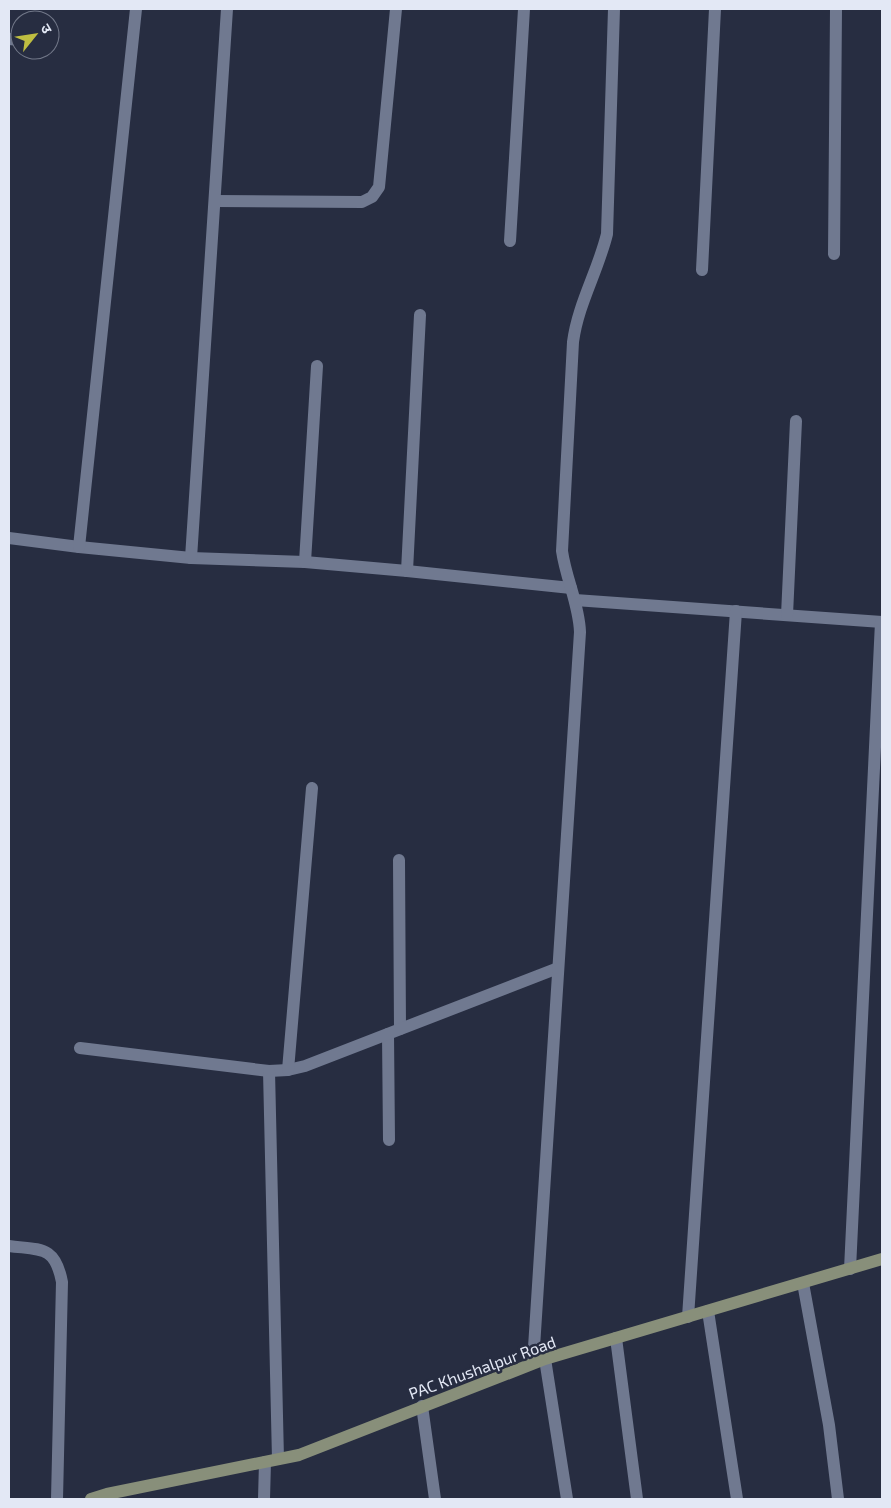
<svg xmlns="http://www.w3.org/2000/svg" width="891" height="1508" font-family="'Exo 2','Noto Sans Devanagari',sans-serif">
  <style>
    .lines { fill: none; stroke-linecap: round; stroke-linejoin: round }
    .minor { stroke: #707990; stroke-width: 12 }
    .secondary { stroke: #888f7a; stroke-width: 12 }
    .labels { text-anchor: middle; dominant-baseline: central; stroke-width: 5; stroke-linejoin: round; paint-order: stroke }
    .street-label { font-size: 16px; fill: #e3e8f5; stroke: #272d41 }
  </style>
  <rect width="100%" height="100%" fill="#272d41"/>
  <g class="lines">
    <!-- minor -->
    <g class="minor">
      <polyline points="9,39 20,40"/>
      <polyline points="215,201 362,202 372,197 379,187 396,9"/>
      <polyline points="510,241 524,9"/>
      <polyline points="834,254 836,9"/>
      <polyline points="702,270 715,9"/>
      <polyline points="9,538 79,547 191,558 305,562 407,571 571,588"/>
      <polyline points="79,547 136,9"/>
      <polyline points="191,558 227,9"/>
      <polyline points="305,562 317,366"/>
      <polyline points="407,571 420,315"/>
      <polyline points="575,600 882,622"/>
      <polyline points="787,615 796,421"/>
      <polyline points="399,860 400,1029"/>
      <polyline points="388,1034 389,1140"/>
      <polyline points="80,1048 269,1071 288,1070 305,1066 558,968"/>
      <polyline points="288,1070 312,788"/>
      <polyline points="269,1071 278,1459"/>
      <path d="M9 1246C40 1250 55 1245 62 1282L57 1499"/>
      <polyline points="850,1269 881,622"/>
      <polyline points="803,1283 829,1425 838,1499"/>
      <polyline points="708,1311 737,1499"/>
      <polyline points="688,1317 736,611"/>
      <polyline points="616,1338 637,1499"/>
      <polyline points="545,1359 567,1499"/>
      <path d="M533 1363 580 632C579 604 566 579 562 551L573 342C578 304 598 271 607 234L614 9"/>
      <polyline points="422,1406 435,1499"/>
      <polyline points="264,1499 265,1462"/>
    </g>
    <!-- secondary -->
    <polyline class="secondary" points="91,1499 107,1494 299,1455 545,1359 882,1259"/>
  </g>
  <g class="labels">
    <!-- street labels -->
    <g class="street-label">
      <text transform="translate(482 1367) rotate(-20)">PAC Khushalpur Road</text>
    </g>
  </g>
  <!-- border -->
  <rect width="891" height="1508" fill="none" stroke="#e3e8f5" stroke-width="20"/>
  <!-- north arrow -->
  <g transform="translate(35 35) rotate(60)"><circle r="24" fill="#272d41" stroke="#727889"/>
  <path d="M0-4L9 19L0 12L-9 19Z" fill="#bfbe41"/>
  <text y="-8" font-size="14" font-weight="bold" text-anchor="middle" fill="#e3e8f5">उ</text>
  </g>
</svg>
